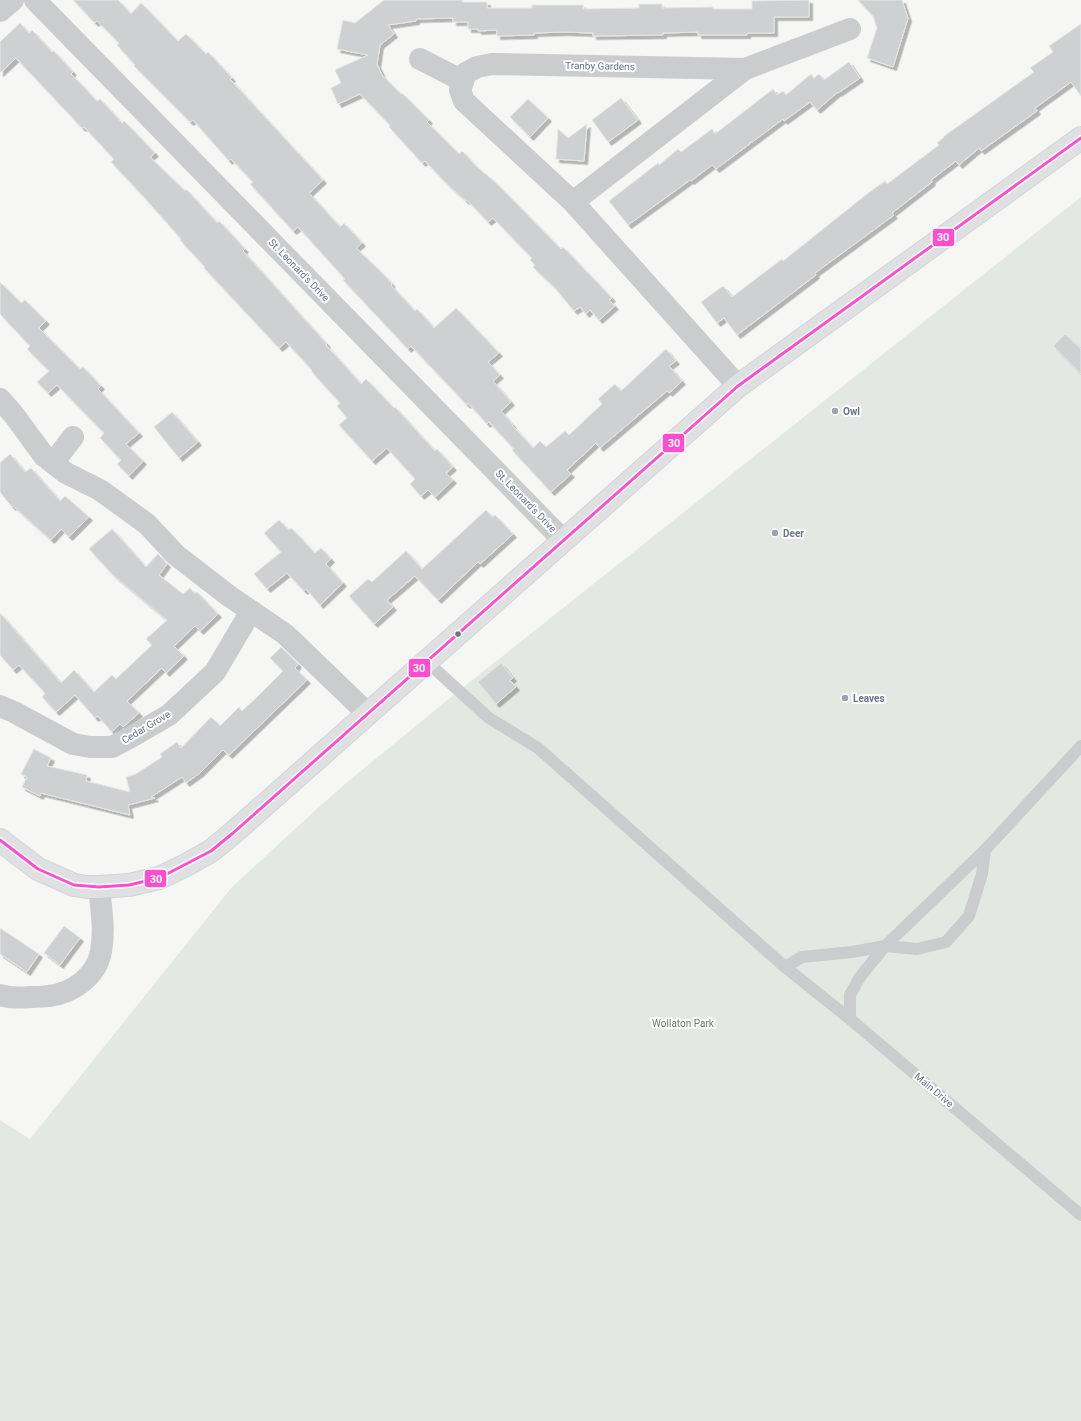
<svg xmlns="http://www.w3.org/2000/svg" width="1081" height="1421" font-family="Roboto,sans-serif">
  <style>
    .green { fill: #e4e8e3 }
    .building { fill: #ced0d1; stroke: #e6e6e5; filter: url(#shadow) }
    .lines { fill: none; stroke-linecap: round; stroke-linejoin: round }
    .secondary-casing { stroke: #d3d4d5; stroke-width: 24 }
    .lane { stroke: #cbcccd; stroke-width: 12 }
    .street { stroke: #cbcccd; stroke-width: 22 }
    .secondary { stroke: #dfe0e1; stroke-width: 22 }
    .bus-1-casing { stroke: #fff; stroke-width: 6 }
    .bus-1 { stroke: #ff4dcf; stroke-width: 3 }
    .poi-dot { fill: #9aa2ac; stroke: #fff; stroke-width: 1.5 }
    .bus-dot { fill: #687484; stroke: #fff; stroke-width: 1.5 }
    .labels { text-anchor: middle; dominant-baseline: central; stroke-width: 4; stroke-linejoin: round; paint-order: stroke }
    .street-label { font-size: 10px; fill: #687484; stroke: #fff }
    .poi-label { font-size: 10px; font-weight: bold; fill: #687484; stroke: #fff; text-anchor: start }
    .park-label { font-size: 10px; fill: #687b66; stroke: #fff }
    .line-badge { stroke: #fff; stroke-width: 1.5 }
    .badge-label { font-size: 11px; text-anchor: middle; font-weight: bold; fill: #fff }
  </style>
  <defs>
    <filter id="shadow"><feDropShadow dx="3.5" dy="3.5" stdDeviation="0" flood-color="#0004"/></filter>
  </defs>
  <rect width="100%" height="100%" fill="#f6f6f5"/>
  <!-- green -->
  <polygon class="green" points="1081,197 1081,1421 0,1421 0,1120 30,1139 232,887 319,807 345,784 456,693"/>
  <!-- building -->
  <g class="building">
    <polygon points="73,0 118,0 131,14 141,3 178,41 186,34 206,54 208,52 232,78 230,79 249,100 323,180 309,193 340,227 344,223 362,243 356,248 382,273 392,284 391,285 415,311 417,309 434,328 456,308 499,353 488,362 500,375 493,381 511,402 501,411 513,425 512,425 533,448 540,441 546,447 565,431 569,435 602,404 598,399 615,384 621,391 666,349 676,361 669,366 682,381 669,393 667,391 600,448 596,443 567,470 571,474 551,492 512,450 514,449 489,422 487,424 468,403 467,405 411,346 408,349 343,280 345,279 298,227 293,231 250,184 253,182 231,159 229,161 193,120 190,122 134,66 135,65 117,45 119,43 97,21 95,23"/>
    <polygon points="384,0 462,0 462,2 487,2 487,8 532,8 532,5 583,5 583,9 639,8 639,4 662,4 662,8 713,7 713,9 752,9 752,1 809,0 809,17 774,17 774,33 747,33 747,35 698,35 698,32 663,33 663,35 593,36 593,33 564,32 534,33 534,35 497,36 497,30 478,31 478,29 468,29 468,22 453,22 453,18 416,19 416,21 388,25 394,34 380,45 377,64 382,75 401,94 402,93 429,120 427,122 459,154 462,151 476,166 495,182 561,249 563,247 612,298 609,300 615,306 599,320 590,310 586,314 580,307 574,311 555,288 533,267 535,265 530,260 532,258 493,218 488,222 467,200 466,201 447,184 425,161 422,163 389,127 390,125 360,94 338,104 331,88 341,83 335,70 368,55 337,49 343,20 355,23"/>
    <polygon points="858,0 902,0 908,18 893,67 867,58 877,28 873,16"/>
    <polygon points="20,23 29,33 32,30 52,52 54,51 73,72 71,74 97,101 100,99 122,123 124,121 155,153 150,157 185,191 186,189 217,223 219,221 245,249 243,251 305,320 327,344 326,345 361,384 366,379 394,408 395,407 435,451 437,449 453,467 446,473 453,480 435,497 428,490 421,496 410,484 415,479 387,448 372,461 339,425 347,418 337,406 340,403 311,371 312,370 286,342 279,348 204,268 205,267 180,240 181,239 143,196 111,162 114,159 84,127 82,128 16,58 0,73 0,42"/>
    <polygon points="1081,24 1081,96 1071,82 1035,108 1037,111 981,151 979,148 959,165 956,161 931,180 932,182 892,213 894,215 815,273 816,275 737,335 724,318 717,323 701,302 723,286 732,297 782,259 783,261 867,194 885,181 887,184 939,145 937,143 944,137 943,137 1034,72 1030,68 1053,52 1049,46"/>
    <polygon points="849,62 860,78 838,93 838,92 817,110 810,102 784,121 783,119 716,169 712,165 691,181 690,180 628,225 609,201 658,163 659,165 678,149 681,152 712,129 715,134 773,89 777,95 783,91 786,95 811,74 814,78 819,74 824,80"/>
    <polygon points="621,98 638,120 608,142 592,120"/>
    <polygon points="528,99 548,118 530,137 510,117"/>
    <polygon points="587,124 584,161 556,159 558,129 568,138"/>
    <polygon points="0,282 21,303 25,300 46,321 39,328 80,369 83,367 101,386 98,389 139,433 126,444 143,461 129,476 117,464 121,460 100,438 104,433 57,385 48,393 37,382 49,371 27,349 30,346 0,314"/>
    <polygon points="1065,334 1081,349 1081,374 1053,346"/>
    <polygon points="172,412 198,442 179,458 154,427"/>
    <polygon points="10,454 25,472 31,468 60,501 65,496 89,517 69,537 61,529 51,540 13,506 12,507 0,492 0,463"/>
    <polygon points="486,510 492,517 495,515 513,534 480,564 478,562 438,600 415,576 387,600 393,607 374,624 349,596 368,579 372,582 406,551 422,569"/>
    <polygon points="279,520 289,530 291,528 315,553 321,548 331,559 326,564 343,583 320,605 306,589 304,591 287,573 267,589 254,574 281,552 264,533"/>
    <polygon points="112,529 146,567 158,554 167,564 159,575 183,594 190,588 195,594 197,592 218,614 200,631 195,626 174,646 184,656 166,673 162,668 127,701 139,713 124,726 123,727 120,724 112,732 98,716 95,718 75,695 56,712 42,697 45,693 19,665 13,670 0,655 0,613 61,683 74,670 94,692 112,675 116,679 152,645 146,639 167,620 113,575 89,549"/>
    <polygon points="281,647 298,664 295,668 307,680 229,755 223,750 200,773 186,783 182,777 151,797 155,798 128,805 130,815 41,793 40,796 22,787 27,777 21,774 34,749 51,758 47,766 87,775 86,781 130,792 126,777 136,774 162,757 160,754 177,742 181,748 211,717 220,726 239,707 242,711 256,698 283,671 270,658"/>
    <polygon points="501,663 513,678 510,680 516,687 496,704 478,682"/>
    <polygon points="64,926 80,938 60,965 44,953"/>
    <polygon points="0,928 39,954 27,972 0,954"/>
  </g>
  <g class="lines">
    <!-- secondary casing -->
    <g class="secondary-casing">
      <polyline id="secondary" points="0,840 38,869 74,885 87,887 99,887 129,885 159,878 186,865 211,851 233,833 738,386 1081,138"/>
    </g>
    <!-- lane -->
    <g class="lane">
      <polyline points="426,661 489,718 538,748 785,967 850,1019 1081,1215"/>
      <polyline points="785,967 802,957 852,952 885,946 985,850 1081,746"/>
      <polyline points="850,1019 850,995 860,977 885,946 917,949 946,942 969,916 982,874 985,850"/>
    </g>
    <!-- street -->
    <g class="street">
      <polyline points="35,0 563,540"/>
      <polyline points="0,11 13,0"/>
      <polyline points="420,59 463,81"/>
      <polyline points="745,69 850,29"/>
      <polyline points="573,202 745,69 492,64 477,67 466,73 460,90 464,101 573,202 738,386"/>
      <polyline points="0,399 14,415 44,456 66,473 100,490 147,524 176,555 229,596 285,634 368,714"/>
      <polyline points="53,463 73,437"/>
      <polyline points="0,706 14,712 73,744 90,747 112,747 131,737 169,715 215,672 251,611"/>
      <path d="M0 995C10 998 21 998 30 997 36 997 43 997 49 996 73 993 97 976 101 951 105 930 101 908 99 887"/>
    </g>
    <!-- secondary -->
    <use href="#secondary" class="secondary"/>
    <!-- bus-1 casing -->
    <g class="bus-1-casing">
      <polyline id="bus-1" points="0,840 38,869 74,885 99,887 129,885 159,878 211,851 233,833 738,386 1081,138"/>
    </g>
    <!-- bus-1 -->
    <use href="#bus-1" class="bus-1"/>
  </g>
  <!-- markers -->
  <g class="poi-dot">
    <circle cx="835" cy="411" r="4"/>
    <circle cx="775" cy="533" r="4"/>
    <circle cx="845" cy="698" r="4"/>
  </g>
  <circle class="bus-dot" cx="458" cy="634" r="3.5"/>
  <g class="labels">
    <!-- street labels -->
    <g class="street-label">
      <text transform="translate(600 66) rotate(1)">Tranby Gardens</text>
      <text transform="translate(299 270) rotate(46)">St. Leonard's Drive</text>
      <text transform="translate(526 501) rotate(46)">St. Leonard's Drive</text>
      <text transform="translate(146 727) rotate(-31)">Cedar Grove</text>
      <text transform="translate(934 1090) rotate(40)">Main Drive</text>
    </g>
    <!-- poi labels -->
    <g class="poi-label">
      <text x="843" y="411">Owl</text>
      <text x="783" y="533">Deer</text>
      <text x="853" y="698">Leaves</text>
    </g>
    <!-- park labels -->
    <g class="park-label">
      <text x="683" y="1023">Wollaton Park</text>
    </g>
  </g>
  <g class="line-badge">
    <rect x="932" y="228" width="23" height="19" rx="4" fill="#ff4dcf"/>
    <rect x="662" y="433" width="23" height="20" rx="4" fill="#ff4dcf"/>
    <rect x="408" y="658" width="23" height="20" rx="4" fill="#ff4dcf"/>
    <rect x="144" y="869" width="23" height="19" rx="4" fill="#ff4dcf"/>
  </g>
  <g class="badge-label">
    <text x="943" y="241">30</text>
    <text x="674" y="447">30</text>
    <text x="419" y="672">30</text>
    <text x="156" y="883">30</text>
  </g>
</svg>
